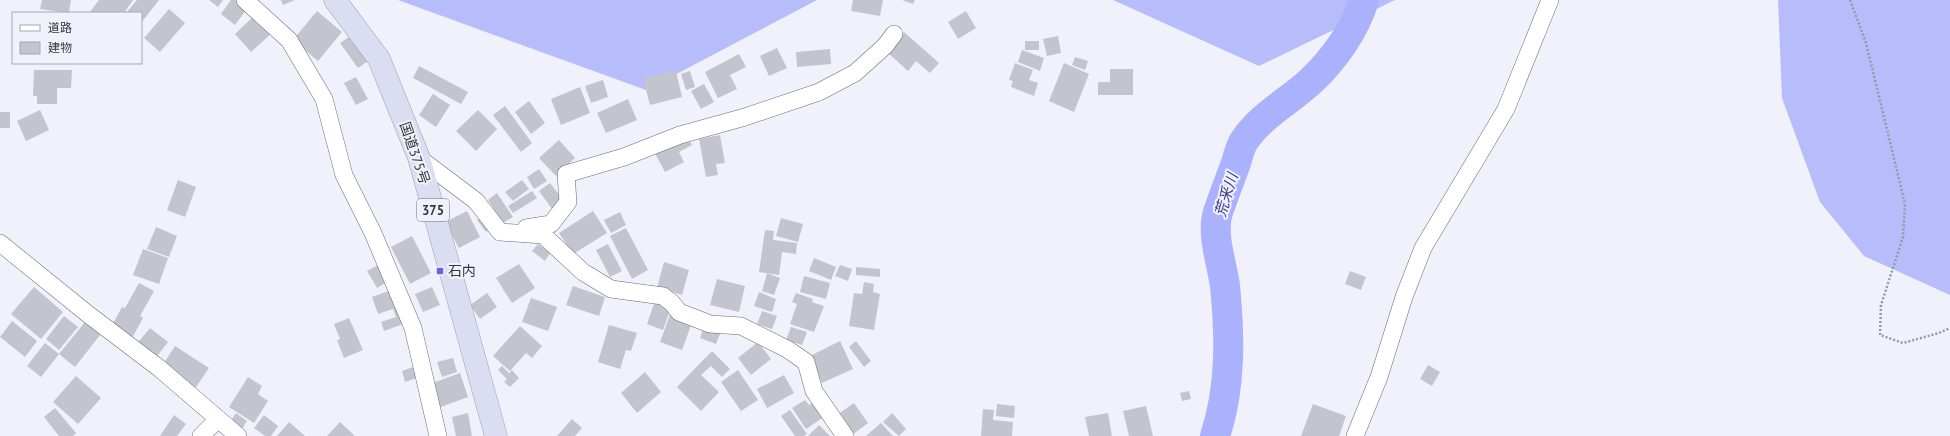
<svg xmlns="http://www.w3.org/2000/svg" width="1950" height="436" font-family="'PT Sans','Noto Sans JP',sans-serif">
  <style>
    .forest { fill: #b6bdfa }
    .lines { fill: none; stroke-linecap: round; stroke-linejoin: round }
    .river { stroke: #abb2fd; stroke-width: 30 }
    .building { fill: #c3c5ce }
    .minor-casing { stroke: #696a73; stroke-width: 18 }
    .trunk-casing { stroke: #9c9eaf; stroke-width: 23 }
    .path { stroke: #9899a0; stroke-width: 2.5; stroke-dasharray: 2 2; stroke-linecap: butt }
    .minor { stroke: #fff; stroke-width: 17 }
    .trunk { stroke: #dbdef2; stroke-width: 22 }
    .poi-dot { fill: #6766df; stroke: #f0f1fb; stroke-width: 1.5 }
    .labels { text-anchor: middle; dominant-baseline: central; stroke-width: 4; stroke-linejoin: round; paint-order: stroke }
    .shield { fill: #f0f1fb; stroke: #6e6f75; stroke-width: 1 }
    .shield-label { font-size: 13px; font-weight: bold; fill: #37373b }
    .street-label { font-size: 14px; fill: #37373b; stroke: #f0f1fb }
    .poi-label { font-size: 14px; fill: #37373b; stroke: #f0f1fb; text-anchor: start }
    .water-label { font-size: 15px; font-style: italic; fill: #3d3a90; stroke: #f0f1fb }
  </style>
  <rect width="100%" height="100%" fill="#f0f1fb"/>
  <!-- forest -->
  <g class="forest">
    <polygon points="398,0 817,0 646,90"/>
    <polygon points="1113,0 1395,0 1259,66"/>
    <polygon points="1778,0 1950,0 1950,295 1864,256 1820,202 1782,98"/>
  </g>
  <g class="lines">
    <!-- river -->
    <path class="river" d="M1215 436C1231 388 1230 337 1225 286 1222 263 1211 235 1218 212 1224 195 1230 179 1236 163 1238 156 1240 147 1244 141 1261 115 1290 101 1312 80 1334 59 1355 30 1364 0"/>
  </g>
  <!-- building -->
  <g class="building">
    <polygon points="42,0 71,0 69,13 40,9"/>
    <polygon points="99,0 133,0 124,13 89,13"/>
    <polygon points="137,0 159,0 141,23 141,13 126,13"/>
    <polygon points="209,0 223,0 218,7"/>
    <polygon points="231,0 241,0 249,6 235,25 221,14"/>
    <polygon points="281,0 295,0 283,5"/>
    <polygon points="853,0 883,0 880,16 851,11"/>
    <polygon points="902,0 915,0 913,4"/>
    <polygon points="169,9 185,23 160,52 144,38"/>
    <polygon points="317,11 342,32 318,61 293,40"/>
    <polygon points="966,11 976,28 958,39 948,22"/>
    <polygon points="257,13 274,31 251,52 235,34"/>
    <polygon points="361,29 378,54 358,68 340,43"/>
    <polygon points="904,32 939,63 930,73 916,61 908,71 887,52"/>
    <polygon points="1058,36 1061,53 1047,56 1043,39"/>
    <rect x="1025" y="41" width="14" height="9"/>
    <polygon points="777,48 787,68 769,76 760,56"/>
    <polygon points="830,49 831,64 797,67 796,52"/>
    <polygon points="1022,50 1044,58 1040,71 1018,62"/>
    <polygon points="739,54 746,67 730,75 737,89 718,98 705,72"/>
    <polygon points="1075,57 1088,61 1085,70 1072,65"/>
    <polygon points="1015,63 1033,70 1029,80 1038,83 1034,96 1011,87 1013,81 1009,80"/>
    <polygon points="1064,63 1089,74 1074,112 1049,101"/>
    <polygon points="419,66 468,92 461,104 413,78"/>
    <polygon points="1110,69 1133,69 1133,95 1098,95 1098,82 1110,82"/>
    <polygon points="34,70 72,70 71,88 57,88 57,104 37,104 37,96 33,96"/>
    <polygon points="676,71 682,97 650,105 643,78"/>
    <polygon points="690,71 695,87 686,90 681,74"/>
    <polygon points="356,77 368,99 356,105 344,83"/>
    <polygon points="603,80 608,97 591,103 585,86"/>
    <polygon points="704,84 714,102 701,109 691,91"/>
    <polygon points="580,87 590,113 561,125 551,99"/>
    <polygon points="433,94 450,105 436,127 419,115"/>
    <polygon points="628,99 637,120 606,133 597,113"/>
    <polygon points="529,101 545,123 531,134 515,112"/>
    <polygon points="505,106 532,143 521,152 493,115"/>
    <polygon points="40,110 49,130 26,141 17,121"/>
    <polygon points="478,110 497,129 476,151 456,131"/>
    <rect x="0" y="112" width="10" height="16"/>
    <polygon points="682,127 692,145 679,152 684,162 665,172 650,144"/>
    <polygon points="720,135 725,163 716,164 718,175 706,177 699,139"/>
    <polygon points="559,140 575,158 556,176 539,158"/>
    <polygon points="539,169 547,181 534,189 527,177"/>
    <polygon points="178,180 196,187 185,217 167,210"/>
    <polygon points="522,180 529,189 513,201 505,192"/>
    <polygon points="550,183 564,201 552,209 539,191"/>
    <polygon points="532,191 537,198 513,213 508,206"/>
    <polygon points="497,193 513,217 503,223 488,200"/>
    <polygon points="467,211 480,237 459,248 445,222"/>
    <polygon points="593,211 607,233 573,254 559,233"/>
    <polygon points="620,212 626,225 611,233 604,220"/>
    <polygon points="484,214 494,227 486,232 477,220"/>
    <polygon points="781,218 803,224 798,242 776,236"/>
    <polygon points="156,227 177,236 169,257 147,249"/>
    <polygon points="626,228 648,270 632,279 610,236"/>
    <polygon points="765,230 774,231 773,240 797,243 796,254 782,252 779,275 759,272"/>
    <polygon points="412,236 431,273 410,284 391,247"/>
    <polygon points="538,244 550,253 545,261 532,251"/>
    <polygon points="608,244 622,271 610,277 596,250"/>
    <polygon points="143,249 168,258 159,284 133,275"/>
    <polygon points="814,258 836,267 831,280 809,271"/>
    <polygon points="664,262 689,270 682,295 657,288"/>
    <polygon points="380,264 390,280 377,288 367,271"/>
    <polygon points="519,264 535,288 512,303 496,278"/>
    <polygon points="840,265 852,269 848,281 835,276"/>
    <polygon points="856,267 880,269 880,277 856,275"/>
    <polygon points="1350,271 1366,277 1361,290 1345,284"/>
    <polygon points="767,273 780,278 774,295 762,291"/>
    <polygon points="804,276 830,283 826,299 800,292"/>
    <polygon points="717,279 745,286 739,312 710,305"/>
    <polygon points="864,282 874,284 873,292 880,294 874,330 849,326 854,293 862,294"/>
    <polygon points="139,283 154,291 140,316 143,318 132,338 111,327 122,307 125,308"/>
    <polygon points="573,286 605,297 599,316 566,305"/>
    <polygon points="34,287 63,312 41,339 11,314"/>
    <polygon points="432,287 440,305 423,312 415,294"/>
    <polygon points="394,289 406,323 384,331 381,322 396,317 393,309 378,314 372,297"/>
    <polygon points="759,292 776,299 772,312 754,306"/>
    <polygon points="487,293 497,307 480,319 470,305"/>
    <polygon points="796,293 813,299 812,302 824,306 814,332 790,324 797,304 792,302"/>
    <polygon points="531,298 557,307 548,331 522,322"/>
    <polygon points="655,301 671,307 663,330 647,324"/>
    <polygon points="762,311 777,316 772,329 757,324"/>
    <polygon points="671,312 693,320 682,350 660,342"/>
    <polygon points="64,316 78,327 59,350 46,339"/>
    <polygon points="349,318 363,350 344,358 337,340 340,339 334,324"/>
    <polygon points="12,321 37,341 25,357 0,337"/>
    <polygon points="85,322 100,335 75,367 59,354"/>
    <polygon points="705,323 722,329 716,344 700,338"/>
    <polygon points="609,325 637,333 631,351 626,350 620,369 598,362"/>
    <polygon points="520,326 542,346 532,358 526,353 510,371 493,356"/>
    <polygon points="791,327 807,332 802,345 786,340"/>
    <polygon points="150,328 168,342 154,360 135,346"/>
    <polygon points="840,341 853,369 822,383 810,356"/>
    <polygon points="856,341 871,361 864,367 849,347"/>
    <polygon points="758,342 771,359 751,375 738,358"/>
    <polygon points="45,343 59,354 41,377 27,366"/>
    <polygon points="175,346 209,368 194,390 160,369"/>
    <polygon points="712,351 730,369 722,377 711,366 701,375 719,392 701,411 677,387"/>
    <polygon points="453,358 457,372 442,377 437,362"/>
    <polygon points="1428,365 1440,372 1432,386 1420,379"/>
    <polygon points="502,366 509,373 512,370 519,378 510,387 504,382 507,379 498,370"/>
    <polygon points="413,367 417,378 405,382 402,371"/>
    <polygon points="738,370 758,400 741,411 721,382"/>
    <polygon points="645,372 661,392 637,413 621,393"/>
    <polygon points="460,373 468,397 438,408 430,384"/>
    <polygon points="784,375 794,393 767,408 757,389"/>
    <polygon points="76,376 101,398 78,424 53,402"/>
    <polygon points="248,377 262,386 258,394 268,401 254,423 229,407"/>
    <polygon points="1189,391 1191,399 1182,401 1180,393"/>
    <polygon points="805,400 809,405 814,402 824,417 806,429 792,408"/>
    <polygon points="854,403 868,423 852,435 837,415"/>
    <polygon points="997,404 1015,406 1014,418 996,416"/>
    <polygon points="1313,404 1346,416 1339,436 1301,436"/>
    <polygon points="1146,406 1153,436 1129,436 1123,411"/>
    <polygon points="55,408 76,433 73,436 59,436 44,417"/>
    <polygon points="983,409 994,410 993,420 1013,422 1012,436 981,436"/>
    <polygon points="790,410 807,434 804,436 795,436 781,416"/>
    <polygon points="236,413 247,421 239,434 227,426"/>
    <polygon points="468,413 472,436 456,436 452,417"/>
    <polygon points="892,413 906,429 899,436 883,422"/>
    <polygon points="1108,413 1112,436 1089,436 1085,417"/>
    <polygon points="174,415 186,424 177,436 160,436"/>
    <polygon points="264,415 278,426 271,436 265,436 254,428"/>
    <polygon points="572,419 582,428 575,436 557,436"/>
    <polygon points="289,422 305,436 277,436"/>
    <polygon points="340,422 354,435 354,436 327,436"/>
    <polygon points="881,423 893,436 866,436"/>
    <polygon points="819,425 830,436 808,436"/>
  </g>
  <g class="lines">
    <!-- minor casing -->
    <g class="minor-casing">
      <g id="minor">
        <polyline points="245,0 289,40 324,99 344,175 373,233 413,328 438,436"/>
        <polyline points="419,158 476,201 500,232 543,235 583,272 611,289 663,296 672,303 679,312 710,324 741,326 787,349 806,362 814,391 845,436"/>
        <polyline points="526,228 551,224 568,202 566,174 624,157 680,135 745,117 819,92 855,73 885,46 894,34"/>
        <polyline points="0,243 89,315 159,368 238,436"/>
        <polyline points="201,436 218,419"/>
        <polyline points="1355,436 1379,377 1404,297 1423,248 1506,109 1550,0"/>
      </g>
    </g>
    <!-- trunk casing -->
    <g class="trunk-casing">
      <polyline id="trunk" points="335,0 379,59 419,158 496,436"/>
    </g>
    <!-- path -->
    <polyline class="path" points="1850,0 1866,43 1905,204 1903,237 1881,305 1880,335 1903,343 1939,333 1950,328"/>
    <!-- minor -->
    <use href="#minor" class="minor"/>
    <!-- trunk -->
    <use href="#trunk" class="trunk"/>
  </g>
  <!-- markers -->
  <rect class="poi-dot" x="436" y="267" width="8" height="8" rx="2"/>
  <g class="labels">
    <!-- shield labels -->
    <rect class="shield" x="417" y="199" width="32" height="22" rx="3"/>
    <g class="shield-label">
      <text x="433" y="210">375</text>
    </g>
    <!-- street labels -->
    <g class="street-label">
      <text transform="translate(415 153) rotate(71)">国道375号</text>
    </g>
    <!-- poi labels -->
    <g class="poi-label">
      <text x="448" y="271">石内</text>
    </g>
    <!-- water labels -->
    <g class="water-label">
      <text transform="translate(1226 195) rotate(-73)">荒釆川</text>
    </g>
  </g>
  <!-- legend -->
  <rect x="12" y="12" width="130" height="52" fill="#f0f1fb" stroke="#a6a7ae"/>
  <rect x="20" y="25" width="20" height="6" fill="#ffffff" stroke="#a6a7ae"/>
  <text x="48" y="32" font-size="12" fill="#37373b">道路</text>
  <rect x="20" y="42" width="20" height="12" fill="#c3c5ce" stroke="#a6a7ae"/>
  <text x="48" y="52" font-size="12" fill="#37373b">建物</text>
</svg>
